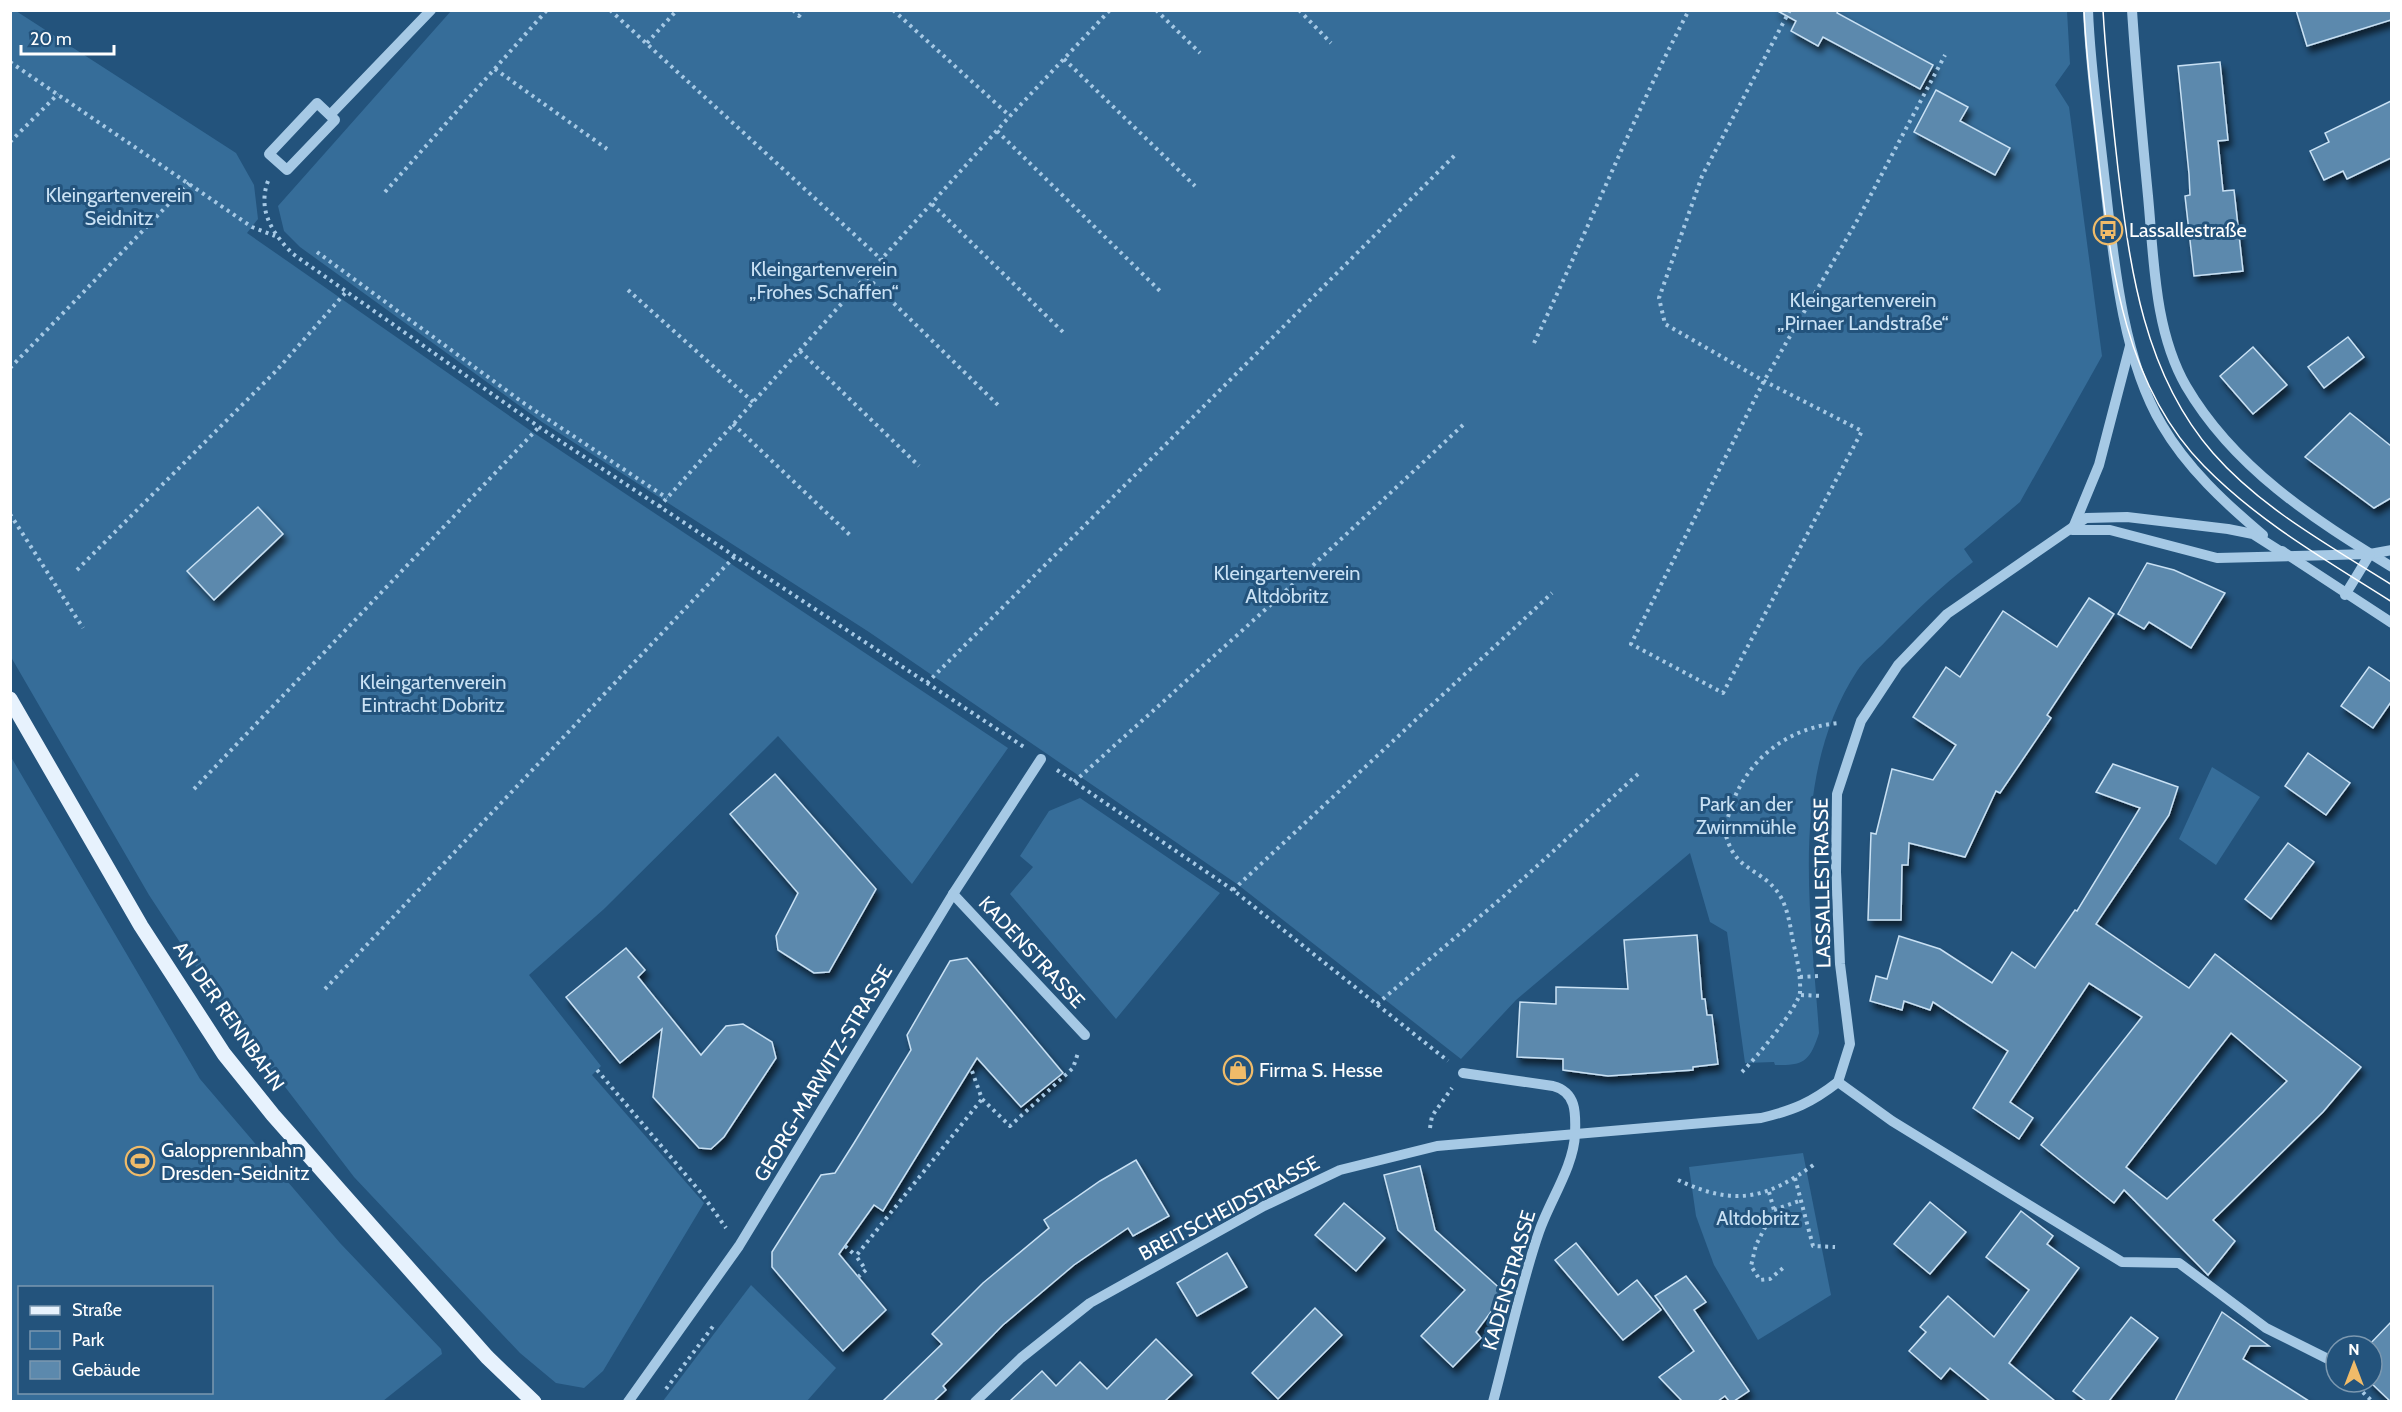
<svg xmlns="http://www.w3.org/2000/svg" width="2402" height="1412" font-family="Cabin,sans-serif">
  <style>
    .green { fill: #366d99; fill-rule: evenodd }
    .building { fill: #5c89ad; stroke: #c9e1f4; stroke-width: 1.5; fill-rule: evenodd; filter: url(#shadow) }
    .lines { fill: none; stroke-linecap: round; stroke-linejoin: round }
    .path { stroke: #a6c9e5; stroke-width: 4; stroke-dasharray: 3 4.5; stroke-linecap: butt }
    .minor { stroke: #a6c9e5; stroke-width: 10 }
    .major { stroke: #e7f2fd; stroke-width: 15 }
    .tram { stroke: #fff; stroke-width: 1.5 }
    .labels { text-anchor: middle; dominant-baseline: central; stroke-width: 6; stroke-linejoin: round; paint-order: stroke }
    .park-label { font-size: 20px; fill: #c9e1f4; stroke: #23537c }
    .poi-label { font-size: 20px; fill: #fff; stroke: #23537c; text-anchor: start }
    .street-label { font-size: 20px; fill: #fff; stroke: #23537c }
  </style>
  <defs>
    <filter id="shadow"><feDropShadow dx="3.5" dy="6" stdDeviation="3" flood-color="#0009"/></filter>
  </defs>
  <rect width="100%" height="100%" fill="#23537c"/>
  <!-- green -->
  <g class="green">
    <polygon points="10,11 16,11 236,153 254,185 258,219 247,233 531,431 1008,748 912,884 778,736 604,909 529,975 601,1066 592,1075 704,1203 603,1371 584,1388 556,1383 520,1353 354,1177 279,1079 238,1031 149,895 11,657"/>
    <path d="M451 11H2067L2070 64 2055 85 2069 107 2102 356 2020 502 1964 549 1973 562C1941 586 1914 613 1886 641 1877 651 1864 660 1857 671 1788 778 1811 911 1819 1033 1810 1061 1804 1066 1775 1065L1774 1062 1745 1063 1727 932 1710 922 1690 853 1516 1000 1461 1059 1237 884 869 632 542 422 300 247 284 231 278 206Z"/>
    <path d="M11 757 200 1079 340 1243 441 1349 442 1354 383 1401H11ZM20 1288H212V1392H20Z"/>
    <polygon points="2212,767 2260,797 2216,865 2179,839"/>
    <polygon points="1080,798 1220,893 1116,1019 1010,894 1033,867 1020,856 1049,811"/>
    <polygon points="1803,1153 1831,1295 1758,1340 1714,1265 1696,1216 1689,1167"/>
    <polygon points="751,1285 836,1368 807,1401 663,1401"/>
  </g>
  <!-- building -->
  <g class="building">
    <polygon points="1776,10 1838,10 1837,13 1933,65 1920,89 1823,37 1818,46 1791,31 1796,21"/>
    <polygon points="2296,10 2391,10 2391,20 2307,46"/>
    <polygon points="2220,62 2228,140 2218,141 2223,191 2234,190 2243,271 2194,276 2185,196 2190,195 2189,174 2178,66"/>
    <polygon points="1936,90 1968,107 1960,121 2010,148 1995,175 1914,132"/>
    <polygon points="2391,101 2391,158 2347,179 2343,171 2324,180 2310,151 2329,142 2325,133"/>
    <polygon points="2348,337 2364,357 2324,388 2308,367"/>
    <polygon points="2253,347 2287,385 2253,414 2220,376"/>
    <polygon points="2350,413 2391,446 2391,498 2374,508 2305,457"/>
    <polygon points="258,507 283,534 214,600 187,571"/>
    <polygon points="2147,563 2174,570 2225,593 2191,648 2149,622 2144,629 2118,614"/>
    <polygon points="2089,598 2114,614 2047,715 2051,718 2000,793 1996,791 1965,857 1909,843 1908,865 1902,865 1901,920 1868,920 1871,833 1876,834 1892,769 1933,780 1956,745 1913,717 1946,667 1960,677 2003,611 2057,647"/>
    <polygon points="2369,667 2391,682 2391,702 2373,728 2341,706"/>
    <polygon points="2308,753 2350,783 2326,815 2285,786"/>
    <path d="M2113 764 2178 787 2169 815 2096 924 2189 988 2215 954 2361 1067 2323 1112 2213 1220 2235 1241 2208 1275 2124 1190 2114 1203 2041 1145 2142 1017 2089 983 2010 1102 2033 1118 2019 1139 1973 1108 2008 1051 1933 1002 1930 1010 1904 1001 1902 1010 1870 1001 1876 976 1887 979 1899 936 1940 949 1992 983 2012 952 2035 968 2075 910 2077 911 2140 808 2096 792ZM2231 1033 2287 1081 2167 1199 2126 1167Z"/>
    <polygon points="775,774 876,889 829,972 814,973 778,950 776,936 798,893 730,814"/>
    <polygon points="2288,843 2314,862 2271,919 2245,899"/>
    <polygon points="1697,935 1702,999 1705,999 1707,1015 1712,1015 1718,1064 1693,1067 1693,1070 1608,1076 1563,1070 1563,1059 1517,1057 1520,1002 1556,1004 1556,987 1628,989 1624,940"/>
    <polygon points="626,948 645,970 638,977 701,1055 726,1026 743,1024 772,1042 776,1058 724,1137 711,1149 699,1148 653,1097 662,1029 620,1063 566,997"/>
    <polygon points="967,958 1063,1073 1021,1107 977,1058 883,1211 874,1205 839,1254 886,1310 843,1351 772,1267 772,1252 821,1175 835,1173 854,1143 911,1050 907,1035 950,961"/>
    <polygon points="1136,1160 1169,1216 1133,1236 1128,1228 1074,1265 1003,1325 943,1386 946,1390 934,1401 883,1401 942,1344 932,1334 983,1283 1049,1228 1044,1220 1100,1181"/>
    <polygon points="1420,1166 1435,1230 1505,1293 1476,1332 1481,1338 1453,1367 1421,1336 1465,1290 1398,1230 1384,1175"/>
    <polygon points="1930,1202 1966,1232 1930,1274 1894,1244"/>
    <polygon points="1344,1203 1385,1238 1356,1271 1315,1235"/>
    <polygon points="2021,1211 2053,1236 2047,1244 2079,1268 2009,1363 2055,1401 1990,1401 1950,1368 1941,1379 1909,1351 1926,1332 1920,1327 1948,1296 1994,1337 2029,1290 1986,1257"/>
    <polygon points="1576,1243 1618,1295 1637,1280 1661,1310 1623,1340 1555,1260"/>
    <polygon points="1227,1253 1247,1287 1197,1316 1177,1283"/>
    <polygon points="1686,1276 1706,1302 1694,1310 1749,1391 1734,1401 1729,1401 1725,1396 1718,1401 1682,1401 1659,1377 1694,1351 1655,1296"/>
    <polygon points="1315,1308 1342,1335 1278,1399 1252,1373"/>
    <polygon points="2222,1312 2269,1346 2250,1346 2243,1359 2309,1401 2175,1401"/>
    <polygon points="2131,1317 2158,1338 2109,1401 2086,1401 2073,1391"/>
    <polygon points="2391,1322 2391,1401 2390,1401 2370,1382 2372,1346 2368,1346"/>
    <polygon points="1156,1339 1192,1375 1165,1401 1010,1401 1042,1371 1056,1386 1080,1362 1107,1389"/>
  </g>
  <g class="lines">
    <!-- path -->
    <g class="path">
      <polyline points="610,10 882,260"/>
      <polyline points="793,10 799,16 804,10"/>
      <polyline points="893,10 1010,116"/>
      <polyline points="1156,10 1200,53"/>
      <polyline points="1299,10 1331,43"/>
      <polyline points="1790,10 1702,176 1659,298 1665,324 1764,381 1862,431 1723,693 1631,644 1764,381 1858,219 1945,55"/>
      <polyline points="647,43 677,10"/>
      <polyline points="1064,59 1195,186"/>
      <polyline points="10,62 252,227 275,236"/>
      <polyline points="495,69 607,149"/>
      <polyline points="997,131 1160,291"/>
      <polyline points="10,142 58,94"/>
      <path d="M268 181C257 211 273 234 293 254L539 427 1024 747"/>
      <polyline points="385,192 547,10"/>
      <polyline points="932,204 1066,335"/>
      <polyline points="317,252 525,404 667,498"/>
      <polyline points="867,277 1001,408"/>
      <polyline points="628,290 753,402"/>
      <path d="M1534 343C1587 233 1632 118 1689 10"/>
      <polyline points="800,351 919,466"/>
      <polyline points="10,368 189,183"/>
      <polyline points="733,424 851,536"/>
      <polyline points="659,507 1010,116 1110,10"/>
      <polyline points="10,514 83,628"/>
      <polyline points="77,570 277,370 346,292"/>
      <polyline points="927,683 1456,154"/>
      <polyline points="1057,770 1233,890 1448,1061"/>
      <polyline points="1074,782 1276,600 1464,424"/>
      <polyline points="194,789 539,427"/>
      <polyline points="1233,890 1552,593"/>
      <polyline points="1800,977 1820,976"/>
      <polyline points="325,989 735,556"/>
      <polyline points="1801,995 1823,996"/>
      <polyline points="1377,1004 1504,896 1638,774"/>
      <polyline points="597,1070 702,1194 726,1228"/>
      <polyline points="972,1071 982,1099 1010,1126 1073,1068 1078,1053"/>
      <path d="M1742 1072C1755 1059 1799 1007 1800 992 1801 974 1796 955 1792 937 1790 922 1786 902 1776 890 1758 868 1737 870 1727 839 1723 828 1729 815 1732 804 1750 756 1789 728 1838 723"/>
      <polyline points="1430,1128 1432,1116 1452,1088"/>
      <polyline points="1795,1178 1813,1246 1835,1247"/>
      <path d="M1678 1180C1735 1207 1767 1199 1816 1163"/>
      <polyline points="1769,1192 1774,1210 1756,1245 1751,1266 1760,1280 1770,1279 1783,1268"/>
      <polyline points="1774,1210 1802,1200"/>
      <polyline points="845,1246 856,1256"/>
      <polyline points="858,1277 866,1270 856,1256 982,1099"/>
      <polyline points="2352,1382 2373,1402"/>
      <polyline points="666,1389 714,1325"/>
    </g>
    <!-- minor -->
    <g class="minor">
      <path d="M2088 10C2090 65 2098 119 2104 174 2113 253 2121 356 2162 425 2187 468 2225 503 2263 535"/>
      <path d="M2132 10C2136 72 2142 134 2148 196 2154 259 2154 330 2186 386 2234 468 2312 518 2392 567"/>
      <polygon points="317,103 335,120 287,170 269,154"/>
      <polyline points="330,115 431,10"/>
      <polyline points="2073,528 2099,465 2130,346"/>
      <polyline points="2072,530 2110,530 2217,558 2370,554 2392,550"/>
      <polyline points="2282,551 2392,623"/>
      <polyline points="2345,595 2370,554"/>
      <polyline points="953,894 1085,1035"/>
      <path d="M1463 1073 1553 1086C1576 1092 1576 1112 1575 1134 1574 1166 1549 1202 1539 1232 1520 1287 1508 1346 1493 1402"/>
      <polyline points="1838,1082 1850,1044 1840,964 1836,872 1837,794 1861,721 1898,665 1947,614 2086,518 2127,517 2228,529 2253,534 2286,555"/>
      <polyline points="1838,1082 1892,1121 2122,1262 2179,1263 2266,1328 2328,1359"/>
      <polyline points="628,1402 739,1246 953,894 1041,759"/>
      <path d="M975 1402 1021 1358 1090 1303 1264 1206 1340 1170 1437 1146 1761 1118C1794 1110 1811 1103 1838 1082"/>
    </g>
    <!-- major -->
    <polyline class="major" points="10,699 141,926 224,1054 273,1115 487,1357 534,1402"/>
    <!-- tram -->
    <g class="tram">
      <path d="M2084 10C2086 59 2093 107 2098 155 2111 265 2123 384 2204 466 2259 522 2326 560 2392 602"/>
      <path d="M2103 10C2106 63 2112 116 2118 169 2130 269 2144 374 2213 453 2261 508 2330 546 2392 585"/>
    </g>
  </g>
  <!-- icons -->
  <defs>
    <g id="bus-ring" transform="scale(1.5)"><circle r="9.5" fill="#23537c" stroke="#f0bb69" stroke-width="1.5"/><path d="M-5-6H5V4H4V6H2V4H-2V6H-4V4H-5ZM-3.5-4V0h7V-4ZM-3.5 1.2v1.5H-2V1.2ZM2 1.2v1.5H3.5V1.2Z" fill="#f0bb69"/></g>
    <g id="shop-ring" transform="scale(1.5)"><circle r="9.5" fill="#23537c" stroke="#f0bb69" stroke-width="1.5"/><path d="M-5-2.5h2.3a2.7 3.5 0 0 1 5.4 0H5L5.5 6h-11ZM-1.5-2.5h3a1.5 2.3 0 0 0-3 0Z" fill="#f0bb69"/></g>
    <g id="stadium-ring" transform="scale(1.5)"><circle r="9.5" fill="#23537c" stroke="#f0bb69" stroke-width="1.5"/><path d="M0-5a6.5 5 0 1 0 0 10a6.5 5 0 1 0 0-10ZM-3.5-1.8h7v3.6h-7Z" fill="#f0bb69"/></g>
  </defs>
  <g fill-rule="evenodd">
    <use href="#bus-ring" x="2108" y="230"/>
    <use href="#shop-ring" x="1238" y="1070"/>
    <use href="#stadium-ring" x="140" y="1161"/>
  </g>
  <g class="labels">
    <!-- park labels -->
    <g class="park-label">
      <text x="119" y="195">Kleingartenverein<tspan x="119" dy="23">Seidnitz</tspan></text>
      <text x="824" y="269">Kleingartenverein<tspan x="824" dy="23">„Frohes Schaffen“</tspan></text>
      <text x="1863" y="300">Kleingartenverein<tspan x="1863" dy="23">„Pirnaer Landstraße“</tspan></text>
      <text x="1287" y="573">Kleingartenverein<tspan x="1287" dy="23">Altdobritz</tspan></text>
      <text x="433" y="682">Kleingartenverein<tspan x="433" dy="23">Eintracht Dobritz</tspan></text>
      <text x="1746" y="804">Park an der<tspan x="1746" dy="23">Zwirnmühle</tspan></text>
      <text x="1758" y="1218">Altdobritz</text>
    </g>
    <!-- poi labels -->
    <g class="poi-label">
      <text x="2129" y="230">Lassallestraße</text>
      <text x="1259" y="1070">Firma S. Hesse</text>
      <text x="161" y="1150">Galopprennbahn<tspan x="161" dy="23">Dresden-Seidnitz</tspan></text>
    </g>
    <!-- street labels -->
    <g class="street-label">
      <text transform="translate(1822 883) rotate(-91)">LASSALLESTRASSE</text>
      <text transform="translate(1032 952) rotate(47)">KADENSTRASSE</text>
      <text transform="translate(229 1016) rotate(55)">AN DER RENNBAHN</text>
      <text transform="translate(823 1073) rotate(-59)">GEORG-MARWITZ-STRASSE</text>
      <text transform="translate(1229 1208) rotate(-28)">BREITSCHEIDSTRASSE</text>
      <text transform="translate(1509 1280) rotate(-74)">KADENSTRASSE</text>
    </g>
  </g>
  <!-- border -->
  <rect width="2402" height="1412" fill="none" stroke="#ffffff" stroke-width="24"/>
  <!-- legend -->
  <rect x="18" y="1286" width="195" height="108" fill="#23537c" stroke="#7b98b0" stroke-width="1.5"/>
  <rect x="30" y="1306" width="30" height="9" fill="#e7f2fd" stroke="#7b98b0" stroke-width="1.5"/>
  <text x="72" y="1316" font-size="18" fill="#ffffff">Straße</text>
  <rect x="30" y="1331" width="30" height="18" fill="#366d99" stroke="#7b98b0" stroke-width="1.5"/>
  <text x="72" y="1346" font-size="18" fill="#ffffff">Park</text>
  <rect x="30" y="1361" width="30" height="18" fill="#5c89ad" stroke="#7b98b0" stroke-width="1.5"/>
  <text x="72" y="1376" font-size="18" fill="#ffffff">Gebäude</text>
  <!-- north arrow -->
  <g transform="translate(2354 1364)"><circle r="28" fill="#23537c" stroke="#7b98b0" stroke-width="1.5"/>
  <path d="M0-4.5L10 22L0 15L-10 22Z" fill="#f0bb69"/>
  <text y="-9" font-size="16" font-weight="bold" text-anchor="middle" fill="#ffffff">N</text>
  </g>
  <!-- scale -->
  <path d="M21 45v9h93v-9" fill="none" stroke="#ffffff" stroke-width="3"/>
  <text x="30" y="45" font-size="18" fill="#ffffff" stroke="#23537c" stroke-width="4.5" paint-order="stroke">20 m</text>
</svg>
